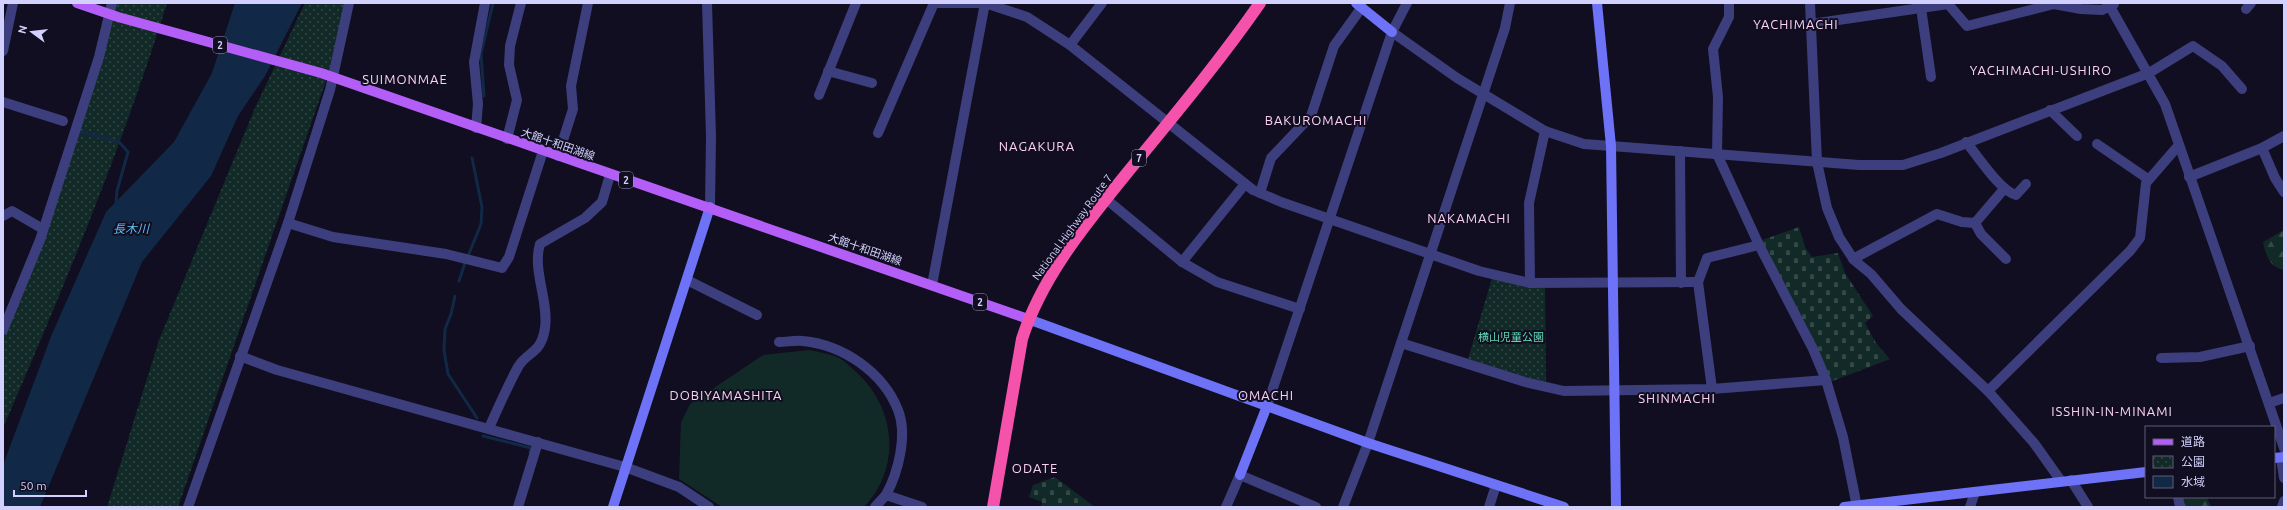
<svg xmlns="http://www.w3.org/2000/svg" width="2287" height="510" font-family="Ubuntu,'Noto Sans JP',sans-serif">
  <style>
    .grass { fill: #122a27 }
    .forest { fill: url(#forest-firs) }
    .cemetery { fill: url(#cemetery-stones) }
    .park { fill: url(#park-dots) }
    .water { fill: #112946 }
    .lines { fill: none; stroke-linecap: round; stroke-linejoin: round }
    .stream { stroke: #112946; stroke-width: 3 }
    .street { stroke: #3c3e7d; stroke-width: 10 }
    .secondary { stroke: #6d72f7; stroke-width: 10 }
    .primary { stroke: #b35ef6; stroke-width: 10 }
    .highway { stroke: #f552ab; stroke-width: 12 }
    .labels { text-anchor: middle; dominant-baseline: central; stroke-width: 4; stroke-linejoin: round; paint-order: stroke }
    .shield { fill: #100e20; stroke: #9896ba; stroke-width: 1 }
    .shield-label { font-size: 10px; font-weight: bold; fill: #d2d0fc }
    .street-label { font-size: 11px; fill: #d2d0fc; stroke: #100e20 }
    .park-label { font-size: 11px; fill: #61d8b2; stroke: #100e20 }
    .water-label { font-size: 12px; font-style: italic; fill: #64bcf6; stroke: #100e20 }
    .quarter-label { font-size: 13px; letter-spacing: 1px; fill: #fcd2f0; stroke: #100e20 }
  </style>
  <defs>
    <pattern id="forest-firs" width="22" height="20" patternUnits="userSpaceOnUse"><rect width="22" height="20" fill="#122a27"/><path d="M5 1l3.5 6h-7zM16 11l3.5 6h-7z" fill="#344847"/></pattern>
    <pattern id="cemetery-stones" width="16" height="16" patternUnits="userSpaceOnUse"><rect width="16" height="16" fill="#122a27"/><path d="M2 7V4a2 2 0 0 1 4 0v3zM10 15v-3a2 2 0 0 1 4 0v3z" fill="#344847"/></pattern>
    <pattern id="park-dots" width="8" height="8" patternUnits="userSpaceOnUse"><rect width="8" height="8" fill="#122a27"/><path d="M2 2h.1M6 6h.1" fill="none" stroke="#344847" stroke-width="1.8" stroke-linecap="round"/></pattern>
  </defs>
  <rect width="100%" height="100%" fill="#100e20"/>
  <!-- grass -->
  <path class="grass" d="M809 350C819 352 832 354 841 359 846 362 851 368 855 371 896 407 902 467 864 507H722L679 479 681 422 690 404 763 355Z"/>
  <!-- forest -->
  <g class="forest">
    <path d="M2284 230V270C2269 267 2266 255 2263 242Z"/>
    <polygon points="2182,497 2207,497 2211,507 2184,507"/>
  </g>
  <!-- cemetery -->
  <g class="cemetery">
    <polygon points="1799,227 1805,247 1812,257 1838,253 1845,273 1873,316 1865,323 1876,343 1890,359 1830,382 1762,240"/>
    <polygon points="1055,477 1095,507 1041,507 1042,502 1029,497 1033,485"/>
  </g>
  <!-- park -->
  <g class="park">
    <path d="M116 3H167C122 148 63 289 3 428V338L19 300Z"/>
    <polygon points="305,3 345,3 331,66 178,507 107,507 159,340 255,108"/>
    <polygon points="1492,278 1524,287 1545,288 1546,383 1468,359"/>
  </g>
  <!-- water -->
  <polygon class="water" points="235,3 302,3 265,76 238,116 211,176 142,262 40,507 3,507 3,465 52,334 106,212 174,142 212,73"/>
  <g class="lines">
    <!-- stream -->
    <g class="stream">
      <polyline points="484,96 481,54 493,3"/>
      <polyline points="78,131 119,142 128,152 117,191 116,203"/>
      <polyline points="468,256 481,224 482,207 472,158"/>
      <polyline points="459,281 465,263"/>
      <polyline points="455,296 451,314 445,329 444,350 448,374 477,418"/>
      <polyline points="483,436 531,448 530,452"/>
    </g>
    <!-- street -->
    <g class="street">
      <polyline points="707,3 711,136 710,207"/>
      <polyline points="933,3 985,3 1027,17 1070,45 1253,190 1281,202 1479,271 1530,283 1698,282"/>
      <polyline points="1729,3 1729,17 1713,49 1718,97 1717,154 1759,245 1813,349 1826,380 1843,437 1857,507"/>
      <polyline points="1810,3 1817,162 1827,208 1839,237 1854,260 1871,274 1901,309 1988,391 2034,443 2061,481"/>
      <polyline points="2108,3 2165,104 2284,448"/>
      <polyline points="1921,8 1931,77"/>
      <polyline points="2246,9 2251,3"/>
      <polyline points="1811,24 1948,4 1967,26 2054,4 2081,9 2102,10 2114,4"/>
      <polyline points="1392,32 1457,78 1545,131 1584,144 1611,146 1859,165 1903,165 1941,153 2149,73 2193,46 2222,66 2242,89"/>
      <polyline points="1070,45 1102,3"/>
      <polyline points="3,51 13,3"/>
      <polyline points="828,71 872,83"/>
      <polyline points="819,95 856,3"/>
      <polyline points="3,102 63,121"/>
      <polyline points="2050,110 2077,136"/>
      <polyline points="476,128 478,104 474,62 485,3"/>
      <polyline points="878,133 934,3"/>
      <polyline points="507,139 517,100 509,65 510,46 521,3"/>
      <path d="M1966 142C1978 156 2000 191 2016 195L2026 184"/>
      <polyline points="2097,144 2148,179"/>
      <polyline points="2262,148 2275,178 2284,192"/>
      <polyline points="1680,151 1681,283"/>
      <polyline points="558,156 573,109 571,86 588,3"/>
      <polyline points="2189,177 2262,148 2284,136"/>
      <polyline points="1260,193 1271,158 1311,116 1334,46 1362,7"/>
      <polyline points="1106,199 1182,262 1217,282 1300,309"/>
      <polyline points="3,216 12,211 43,229"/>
      <polyline points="288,223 333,237 446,254 502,268 509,257 543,151"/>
      <polyline points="1975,223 1981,234 2006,259"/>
      <polyline points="1853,259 1937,214 1962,222 1975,223 2004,189"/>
      <polyline points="1182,262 1245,184"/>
      <polyline points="687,280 757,315"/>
      <polyline points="1530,283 1529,203 1545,131"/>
      <polyline points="932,285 985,3"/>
      <polyline points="3,330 40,240 99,57 112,3"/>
      <path d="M779 342C787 342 795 340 803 341 843 345 883 372 898 410 908 435 898 473 886 495"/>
      <polyline points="1401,343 1525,382 1564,391 1712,389 1826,380"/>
      <polyline points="240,356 277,370 625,467 679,487 709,507"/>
      <polyline points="2161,358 2200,357 2250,346"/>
      <polyline points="1712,389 1698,282 1707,258 1759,245"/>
      <polyline points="1988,391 2130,251 2140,238 2146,183 2178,146"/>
      <polyline points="2269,403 2284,398"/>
      <polyline points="1267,406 1392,32 1407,3"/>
      <path d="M489 428C498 408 507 387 518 367 527 351 541 355 545 328 549 301 532 270 540 244L585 218 602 202 610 175"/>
      <polyline points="2281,458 2284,478"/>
      <polyline points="2071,480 2088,507"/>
      <polyline points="2178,497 2180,507"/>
      <polyline points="188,507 288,223 330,90 349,3"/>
      <polyline points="518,507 538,442"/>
      <polyline points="875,507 886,495 922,507"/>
      <polyline points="1226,507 1240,475 1316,507"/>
      <polyline points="1343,507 1368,443 1505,28 1510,3"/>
      <polyline points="1489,507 1496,485"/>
      <polyline points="1970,507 1975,492"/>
      <polyline points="2282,507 2284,501"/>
    </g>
    <!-- secondary -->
    <g class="secondary">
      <polyline points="1356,3 1392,32"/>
      <polyline points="1597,3 1611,146 1616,507"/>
      <polyline points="1028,319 1368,443 1564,507"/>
      <polyline points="2274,458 2284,457"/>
      <polyline points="1240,475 1267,406"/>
      <polyline points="613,507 710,207"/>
      <polyline points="1844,507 2146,472"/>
    </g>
    <!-- primary -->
    <polyline class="primary" points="77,3 118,17 321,73 1028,319"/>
    <!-- highway -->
    <path class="highway" d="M993 507 1022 339C1042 276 1086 224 1127 173 1172 118 1219 62 1260 3"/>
  </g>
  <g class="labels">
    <!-- shield labels -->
    <g class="shield">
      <rect x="213" y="37" width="14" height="16" rx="3"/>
      <rect x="1132" y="150" width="14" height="16" rx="3"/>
      <rect x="619" y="172" width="14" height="16" rx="3"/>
      <rect x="973" y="294" width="14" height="16" rx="3"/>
    </g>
    <g class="shield-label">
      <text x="220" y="45">2</text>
      <text x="1139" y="158">7</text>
      <text x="626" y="180">2</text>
      <text x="980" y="302">2</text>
    </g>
    <!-- street labels -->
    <g class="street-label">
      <text transform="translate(558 144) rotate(19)">大館十和田湖線</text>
      <text transform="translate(1072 227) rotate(-54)">National Highway Route 7</text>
      <text transform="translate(865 249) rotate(19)">大館十和田湖線</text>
    </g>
    <!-- park labels -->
    <g class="park-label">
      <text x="1511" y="337">横山児童公園</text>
    </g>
    <!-- water labels -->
    <g class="water-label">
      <text x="131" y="228">長木川</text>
    </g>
    <!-- quarter labels -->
    <g class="quarter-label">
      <text x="1796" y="24">YACHIMACHI</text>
      <text x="2041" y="70">YACHIMACHI-USHIRO</text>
      <text x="405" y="79">SUIMONMAE</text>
      <text x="1316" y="120">BAKUROMACHI</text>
      <text x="1037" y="146">NAGAKURA</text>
      <text x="1469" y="218">NAKAMACHI</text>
      <text x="726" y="395">DOBIYAMASHITA</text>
      <text x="1266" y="395">OMACHI</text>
      <text x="1677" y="398">SHINMACHI</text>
      <text x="2112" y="411">ISSHIN-IN-MINAMI</text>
      <text x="1035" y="468">ODATE</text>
    </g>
  </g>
  <!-- border -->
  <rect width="2287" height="510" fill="none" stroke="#d2d0fc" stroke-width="8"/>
  <!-- legend -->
  <rect x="2145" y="426" width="130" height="72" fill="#100e20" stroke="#5e5c78"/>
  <rect x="2153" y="439" width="20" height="6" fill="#b35ef6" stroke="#5e5c78"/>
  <text x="2181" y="446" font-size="12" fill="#d2d0fc">道路</text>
  <rect x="2153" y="456" width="20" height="12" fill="url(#park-dots)" stroke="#5e5c78"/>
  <text x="2181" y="466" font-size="12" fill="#d2d0fc">公園</text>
  <rect x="2153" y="476" width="20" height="12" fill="#112946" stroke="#5e5c78"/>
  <text x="2181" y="486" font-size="12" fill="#d2d0fc">水域</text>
  <!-- north arrow -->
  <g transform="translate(32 32) rotate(285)" stroke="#100e20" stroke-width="3" paint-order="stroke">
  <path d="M0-3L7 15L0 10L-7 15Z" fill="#d2d0fc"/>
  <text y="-6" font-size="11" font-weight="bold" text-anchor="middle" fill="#d2d0fc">N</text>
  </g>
  <!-- scale -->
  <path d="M14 490v6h72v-6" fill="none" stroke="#d2d0fc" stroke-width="2"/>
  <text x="20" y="490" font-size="12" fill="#d2d0fc" stroke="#100e20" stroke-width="3" paint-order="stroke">50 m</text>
</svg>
